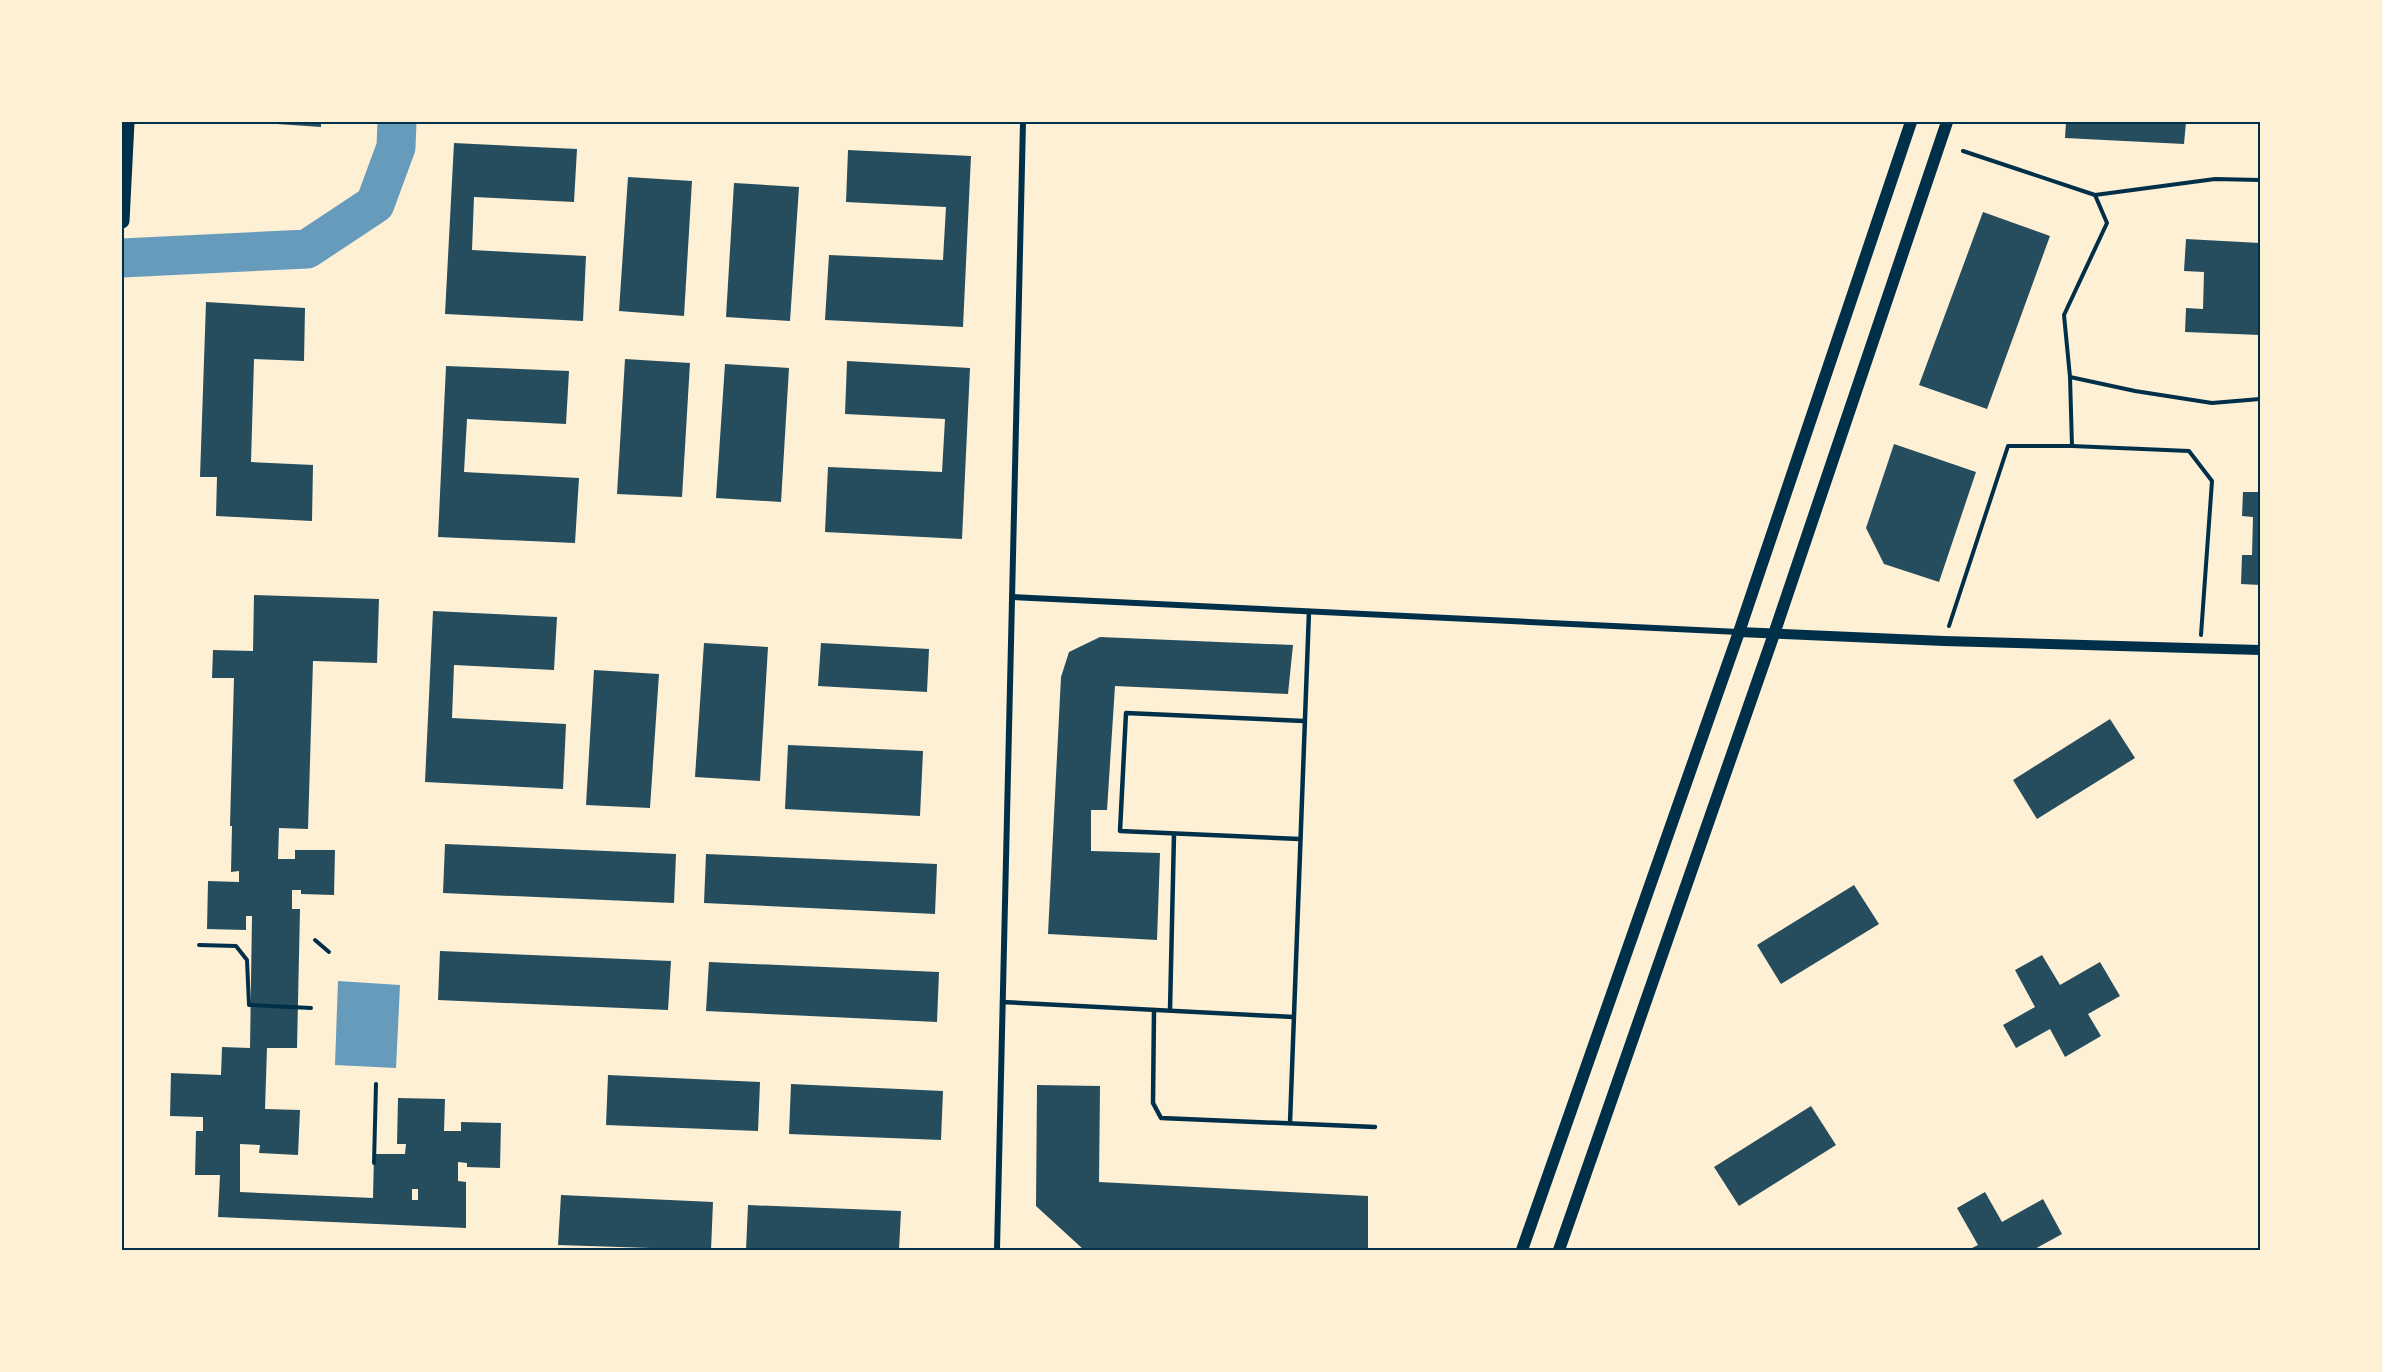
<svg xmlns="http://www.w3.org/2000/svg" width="2382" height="1372" font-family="'Open Sans',sans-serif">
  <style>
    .water { fill: #669bbc }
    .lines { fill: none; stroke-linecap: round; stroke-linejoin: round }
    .river { stroke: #669bbc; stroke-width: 39 }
    .building { fill: #264d5e; fill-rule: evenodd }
    .path { stroke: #003049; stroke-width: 4 }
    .service { stroke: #003049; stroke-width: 4.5 }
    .minor { stroke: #003049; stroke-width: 6 }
    .tertiary { stroke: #003049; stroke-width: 10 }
    .secondary { stroke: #003049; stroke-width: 12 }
    .trunk { stroke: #003049; stroke-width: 15 }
    .neatline { fill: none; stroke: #003049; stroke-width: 2 }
  </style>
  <rect width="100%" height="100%" fill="#fdf0d5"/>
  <!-- water -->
  <polygon class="water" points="338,981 400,985 396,1068 335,1065"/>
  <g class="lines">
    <!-- river -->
    <polyline class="river" points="122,258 307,249 375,204 396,147 397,122"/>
  </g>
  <!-- building -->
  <g class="building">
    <polygon points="262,122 321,122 321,127 262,123"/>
    <polygon points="2066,122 2186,122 2184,144 2065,138"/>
    <polygon points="454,143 577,149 574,202 474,197 472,250 586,256 583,321 445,314"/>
    <polygon points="848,150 971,156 963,327 825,320 829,255 943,260 946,207 846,202"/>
    <polygon points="628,177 692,181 684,316 619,311"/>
    <polygon points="734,183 799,187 790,321 726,317"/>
    <polygon points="1983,212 2050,236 1987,409 1919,385"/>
    <polygon points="2186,239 2260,243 2260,335 2185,332 2186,308 2203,309 2204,272 2184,271"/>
    <polygon points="206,302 305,308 304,361 254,359 251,462 313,465 312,521 216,516 217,477 200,477"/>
    <polygon points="625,359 690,363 682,497 617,494"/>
    <polygon points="847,361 970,368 962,539 825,532 828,467 942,472 945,419 845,414"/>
    <polygon points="725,364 789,368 781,502 716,498"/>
    <polygon points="446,366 569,371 566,424 467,419 464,472 579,478 575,543 438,537"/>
    <polygon points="1894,444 1976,472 1939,582 1884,564 1866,528"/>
    <polygon points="2243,492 2260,492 2260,585 2241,584 2242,555 2252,555 2253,517 2242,516"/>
    <path d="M254 595 379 599 377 663 313 661 308 829 279 828 278 859H295V850H335L334 895 301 894V890H292V909H300L297 1048H267L265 1109 300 1110 298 1155 259 1153 260 1145 240 1144V1192L373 1198 374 1154H405L406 1144H397L398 1098 445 1099 444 1131H461V1122L501 1123 500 1168 467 1167V1163L458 1162V1181L466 1182V1228L218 1217 220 1175H195L196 1131H203V1117L170 1116 171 1073 221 1075 222 1047 250 1048 252 916H246V930L207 929 208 881 239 882V871L231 872 232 826H230L234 678H212L213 650 253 651ZM412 1189H418V1200H412Z"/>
    <polygon points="433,611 557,617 554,670 454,665 452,718 566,724 563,789 425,782"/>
    <polygon points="1100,637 1293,645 1288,694 1115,686 1107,810 1091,810 1091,851 1160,853 1157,940 1048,934 1061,677 1069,652"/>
    <polygon points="704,643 768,647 760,781 695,777"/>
    <polygon points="821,643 929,649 927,692 818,686"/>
    <polygon points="594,670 659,674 650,808 586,805"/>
    <polygon points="2110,719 2135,758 2037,819 2013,780"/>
    <polygon points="788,745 923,751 920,816 785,809"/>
    <polygon points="445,844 676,854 674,903 443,893"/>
    <polygon points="706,854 937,864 935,914 704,903"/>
    <polygon points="1854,885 1879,924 1781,984 1757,945"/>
    <polygon points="440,951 671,961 668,1010 438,1000"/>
    <polygon points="2042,955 2060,985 2100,962 2120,996 2088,1014 2101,1036 2065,1057 2050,1029 2016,1048 2003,1025 2035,1007 2015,970"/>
    <polygon points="709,962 939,972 937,1022 706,1011"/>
    <polygon points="608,1075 760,1082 758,1131 606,1125"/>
    <polygon points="791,1084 943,1091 941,1140 789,1134"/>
    <polygon points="1037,1085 1100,1086 1099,1182 1368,1196 1368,1250 1084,1250 1036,1206"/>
    <polygon points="1811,1106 1836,1145 1739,1206 1714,1167"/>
    <polygon points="1985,1192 2002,1222 2043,1199 2062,1234 2033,1250 1968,1250 1978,1245 1957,1208"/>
    <polygon points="561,1195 713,1202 711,1250 558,1245"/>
    <polygon points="748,1205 901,1211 899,1250 746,1250"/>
  </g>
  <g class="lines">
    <!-- path -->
    <g class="path">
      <polyline points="1963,151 2095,195 2215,179 2260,180"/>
      <polyline points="2095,195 2107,223 2064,315 2070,377 2135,391 2212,403 2260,399"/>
      <polyline points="2070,377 2072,446"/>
      <polyline points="1949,626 2008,446 2072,446 2189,451 2212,481 2201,635"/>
      <polyline points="315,940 329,952"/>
      <polyline points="199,945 236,946 247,960 249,1005 311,1008"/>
      <polyline points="374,1163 376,1084"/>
    </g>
    <!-- service -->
    <g class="service">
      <polyline points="1300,839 1120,831 1126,713 1304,721"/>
      <polyline points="1002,1002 1293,1017"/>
      <polyline points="1154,1010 1153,1103 1161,1118 1375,1127"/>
      <polyline points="1170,1010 1174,834"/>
      <polyline points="1290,1123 1309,611"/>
    </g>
    <!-- minor -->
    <g class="minor">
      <polyline points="1012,597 1739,632"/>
      <polyline points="997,1250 1023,122"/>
    </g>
    <!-- tertiary -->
    <polyline class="tertiary" points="1739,632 1944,641 2260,650"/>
    <!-- secondary -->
    <g class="secondary">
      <polyline points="1522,1250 1739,632 1911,122"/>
      <polyline points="1559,1250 1774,634 1947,122"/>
    </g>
    <!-- trunk -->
    <polyline class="trunk" points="122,221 127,122"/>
  </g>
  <!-- border -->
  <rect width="2382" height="1372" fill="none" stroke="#fdf0d5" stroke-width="246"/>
  <rect x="123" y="123" width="2136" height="1126" class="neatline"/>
</svg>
